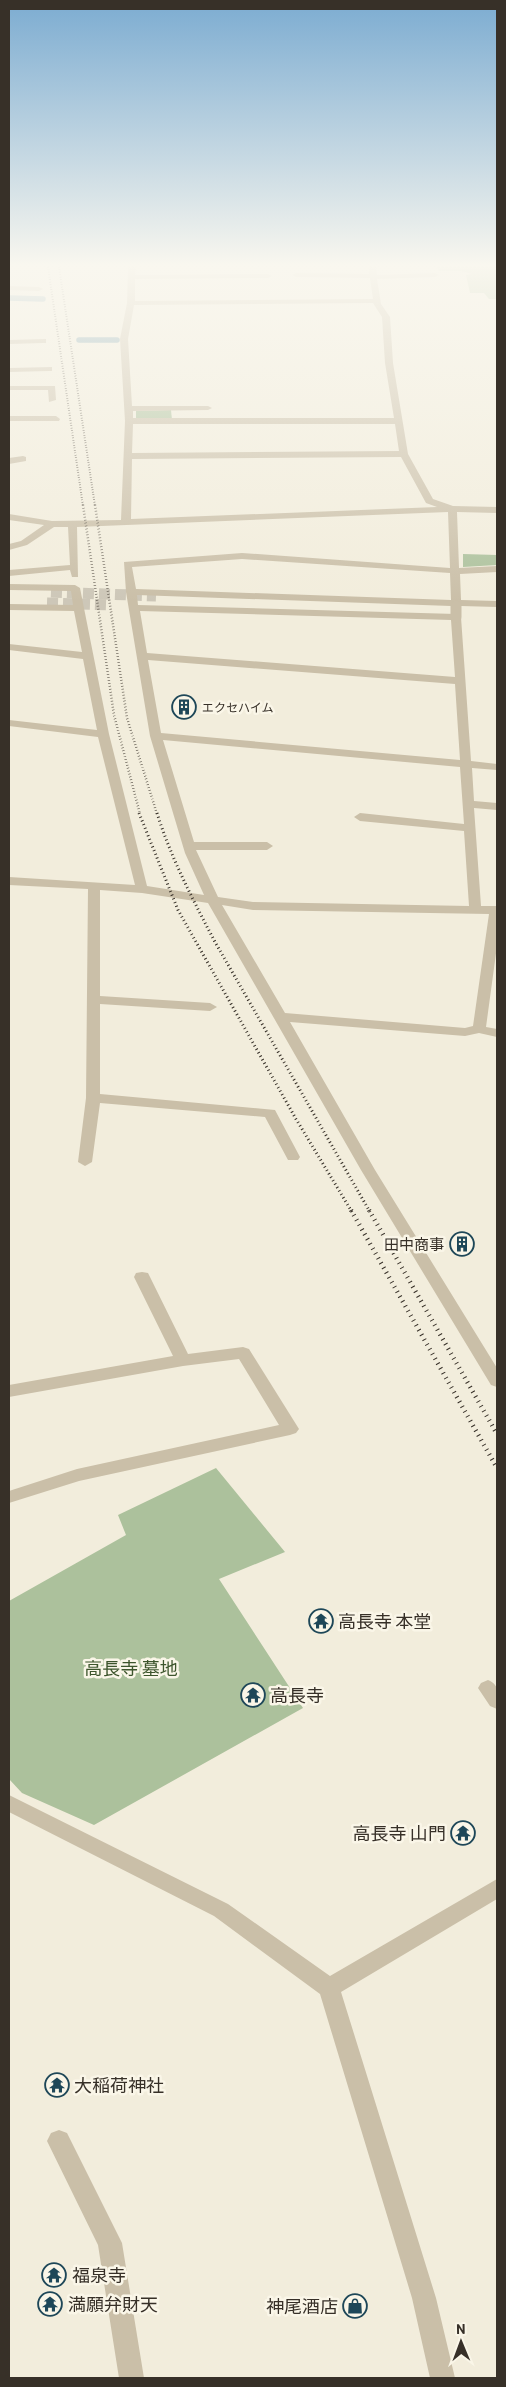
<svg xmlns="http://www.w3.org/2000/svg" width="506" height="2387" font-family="Barlow,'Noto Sans JP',sans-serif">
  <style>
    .green { fill: #acc19c }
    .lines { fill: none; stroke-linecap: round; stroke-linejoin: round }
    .stream { stroke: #7ba1af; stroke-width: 5.5 }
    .minor-tunnel { stroke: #cdc7b8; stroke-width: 11; stroke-dasharray: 11 5; stroke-linecap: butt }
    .minor { fill: #cabfa8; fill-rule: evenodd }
    .rail-far3 { stroke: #373028; stroke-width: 2; stroke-dasharray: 0.5 2; stroke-linecap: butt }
    .rail-far2 { stroke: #373028; stroke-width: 2.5; stroke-dasharray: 0.5 2.5; stroke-linecap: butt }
    .rail-far1 { stroke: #373028; stroke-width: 3; stroke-dasharray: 1 3; stroke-linecap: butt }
    .rail { stroke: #373028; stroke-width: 4.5; stroke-dasharray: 1 4.5; stroke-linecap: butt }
    .minor-bridge { stroke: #cabfa8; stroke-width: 11 }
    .labels { text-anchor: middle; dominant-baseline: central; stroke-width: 5; stroke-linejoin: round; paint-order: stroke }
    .far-poi-label { font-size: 12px; fill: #373028; stroke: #faf6e8; text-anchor: start }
    .poi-label { font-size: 15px; fill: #373028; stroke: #faf6e8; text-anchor: end }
    .near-poi-label { font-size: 18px; fill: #373028; stroke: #faf6e8; text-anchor: start }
    .near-park-label { font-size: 18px; fill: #3d552c; stroke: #faf6e8 }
  </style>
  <rect width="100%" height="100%" fill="#f2eddc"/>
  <!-- green -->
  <g class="green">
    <polygon points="437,267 497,267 497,299 489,299 484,293 470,293 466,275 472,274 461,271 439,271"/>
    <polygon points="171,410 172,420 136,418 136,411"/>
    <polygon points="463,554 497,555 497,565 463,567"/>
    <polygon points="216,1468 285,1552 219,1579 303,1708 94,1825 22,1793 9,1779 9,1601 126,1535 118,1515"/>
  </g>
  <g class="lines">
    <!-- stream -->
    <g class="stream">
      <polyline points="9,298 43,299"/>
      <polyline points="79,340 117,340"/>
    </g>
    <!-- minor-tunnel -->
    <g class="minor-tunnel">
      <polyline points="51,592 156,596"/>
      <polyline points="47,603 110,605"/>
    </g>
    <!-- minor -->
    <g class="minor">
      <path d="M128 267H136L135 275 268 274 272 276 268 278 135 279V301L373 299 370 278 296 277 292 275 296 273 369 274V267H376L377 275 435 273 439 275 435 277 377 279 381 304 390 317 393 363 408 454 433 499 453 506 497 507V513L457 512 459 568 497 566V572L460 574 461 600 497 601V607L461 606 456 609 451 606 137 595 138 605 456 614 461 617 471 761 497 764V770L472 768 474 801 497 803V810L474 808 481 906H497V946L486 1027 497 1029V1037L479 1033 465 1036 290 1022 375 1170 497 1368V1387L491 1385 361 1170 208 903 142 893 100 890V996L210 1003 217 1007 210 1011 100 1004V1094L275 1110 300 1157 298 1160H288L265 1117 100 1103 92 1162 85 1166 78 1162 86 1098 88 889 9 885V877L135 885 98 737 9 726V720L97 730 83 659 9 650V644L82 652 74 611 9 610V604L73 605 71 591 9 590V584L75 585 80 588 109 734 147 886 204 895 185 853 150 736 126 592 124 562 242 553 450 568 448 512 77 527 78 577H72L70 570 9 576V570L70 565 68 527H54L27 545 9 550V544L21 541 44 525 9 520V514L52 521 121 520 125 421 120 339 127 303ZM373 303 382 317 385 363 394 418H133V411L208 410 212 408 208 406H132L128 339 134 305ZM133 424H395L399 451 132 453ZM401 457 426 503 437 507 131 519 132 459ZM242 559 450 573 451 600 136 589 132 567ZM140 611 451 620 455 677 147 653ZM148 660 455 684 460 760 161 733ZM163 740 460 767 464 824 360 813 354 817 360 821 464 831 469 906 253 902 218 897 196 850H267L273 846 267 842H194ZM222 905 253 910 489 914 473 1026 465 1028 285 1013Z"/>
      <polygon points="9,286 39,287 43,289 39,291 9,290"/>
      <polygon points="46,339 46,343 43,343 9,344 9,340"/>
      <polygon points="52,367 52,371 49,371 9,372 9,368"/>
      <polygon points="9,386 55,386 56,400 49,402 48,390 9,390"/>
      <polygon points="56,416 60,419 59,421 9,421 9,416"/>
      <polygon points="23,456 26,457 26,461 9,464 9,458"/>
      <polygon points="142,1272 148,1273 150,1277 188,1354 243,1347 249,1349 299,1429 296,1433 290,1435 79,1481 9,1503 9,1491 77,1469 279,1425 239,1359 183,1366 9,1397 9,1385 173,1356 134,1277 136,1273"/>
      <path d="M488 1680C501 1685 498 1697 497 1709L490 1706 478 1688 481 1683Z"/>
      <polygon points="9,1795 228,1904 330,1976 497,1879 497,1899 341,1992 436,2298 455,2378 430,2378 412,2298 320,1994 214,1916 9,1812"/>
      <polygon points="59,2130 67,2133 122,2243 144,2378 119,2378 98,2245 47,2141 51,2133"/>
    </g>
    <!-- rail-far3 -->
    <g class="rail-far3">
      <polyline points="48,267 83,506"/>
      <polyline points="59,267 95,506"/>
    </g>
    <!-- rail-far2 -->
    <g class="rail-far2">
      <polyline points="83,505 114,715 140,814"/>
      <polyline points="95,505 127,718 157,814"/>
    </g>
    <!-- rail-far1 -->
    <g class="rail-far1">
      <polyline points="139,813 178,910 296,1119 352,1212"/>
      <path d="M157 813C171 858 193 900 215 942L370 1212"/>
    </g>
    <!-- rail -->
    <g class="rail">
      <polyline points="351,1210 497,1468"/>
      <polyline points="369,1210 497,1434"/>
    </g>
    <!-- minor-bridge -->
    <polyline class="minor-bridge" points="456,606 456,617"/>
  </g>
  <!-- sky -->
  <linearGradient id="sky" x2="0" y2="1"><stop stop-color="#7cacd1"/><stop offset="0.44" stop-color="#f9f7ef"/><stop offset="1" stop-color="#f9f7ef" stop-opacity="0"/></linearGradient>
  <rect width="506" height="602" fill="url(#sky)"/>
  <!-- icons -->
  <defs>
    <g id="building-ring" transform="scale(1.25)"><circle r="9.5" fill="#faf6e8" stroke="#1e4758" stroke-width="1.5"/><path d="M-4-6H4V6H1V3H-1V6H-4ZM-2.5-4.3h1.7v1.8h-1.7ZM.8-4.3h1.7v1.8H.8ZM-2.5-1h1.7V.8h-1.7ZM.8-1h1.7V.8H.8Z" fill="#1e4758"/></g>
    <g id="temple-ring" transform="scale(1.25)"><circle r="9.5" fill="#faf6e8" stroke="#1e4758" stroke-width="1.5"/><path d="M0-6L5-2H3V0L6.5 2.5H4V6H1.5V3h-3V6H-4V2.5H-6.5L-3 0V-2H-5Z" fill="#1e4758"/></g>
    <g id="shop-ring" transform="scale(1.25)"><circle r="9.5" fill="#faf6e8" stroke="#1e4758" stroke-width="1.5"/><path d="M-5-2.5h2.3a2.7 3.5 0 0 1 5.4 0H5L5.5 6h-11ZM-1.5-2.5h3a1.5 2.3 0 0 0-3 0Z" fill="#1e4758"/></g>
  </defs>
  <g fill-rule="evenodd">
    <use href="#building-ring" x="184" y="707"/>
    <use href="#building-ring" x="462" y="1244"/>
    <use href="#temple-ring" x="321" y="1621"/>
    <use href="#temple-ring" x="253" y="1695"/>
    <use href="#temple-ring" x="463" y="1833"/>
    <use href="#temple-ring" x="57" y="2085"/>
    <use href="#temple-ring" x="54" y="2275"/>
    <use href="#temple-ring" x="50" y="2304"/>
    <use href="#shop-ring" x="355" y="2306"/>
  </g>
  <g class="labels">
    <!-- far-poi labels -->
    <g class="far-poi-label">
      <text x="202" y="707">エクセハイム</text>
    </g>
    <!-- poi labels -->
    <g class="poi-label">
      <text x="444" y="1244">田中商事</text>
    </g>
    <!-- near-poi labels -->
    <g class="near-poi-label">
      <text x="338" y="1621">高長寺 本堂</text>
      <text x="270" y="1695">高長寺</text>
      <text x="446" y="1833" text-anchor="end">高長寺 山門</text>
      <text x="74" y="2085">大稲荷神社</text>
      <text x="72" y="2275">福泉寺</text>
      <text x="68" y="2304">満願弁財天</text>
      <text x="338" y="2306" text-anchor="end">神尾酒店</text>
    </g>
    <!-- near-park labels -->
    <g class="near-park-label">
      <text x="131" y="1668">高長寺 墓地</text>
    </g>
  </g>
  <!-- border -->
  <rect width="506" height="2387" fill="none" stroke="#373028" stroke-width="20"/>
  <!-- north arrow -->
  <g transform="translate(461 2342) rotate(359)" stroke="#faf6e8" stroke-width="4" paint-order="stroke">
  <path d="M0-4L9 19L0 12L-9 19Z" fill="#373028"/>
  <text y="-8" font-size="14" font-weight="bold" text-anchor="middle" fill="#373028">N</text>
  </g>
</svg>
